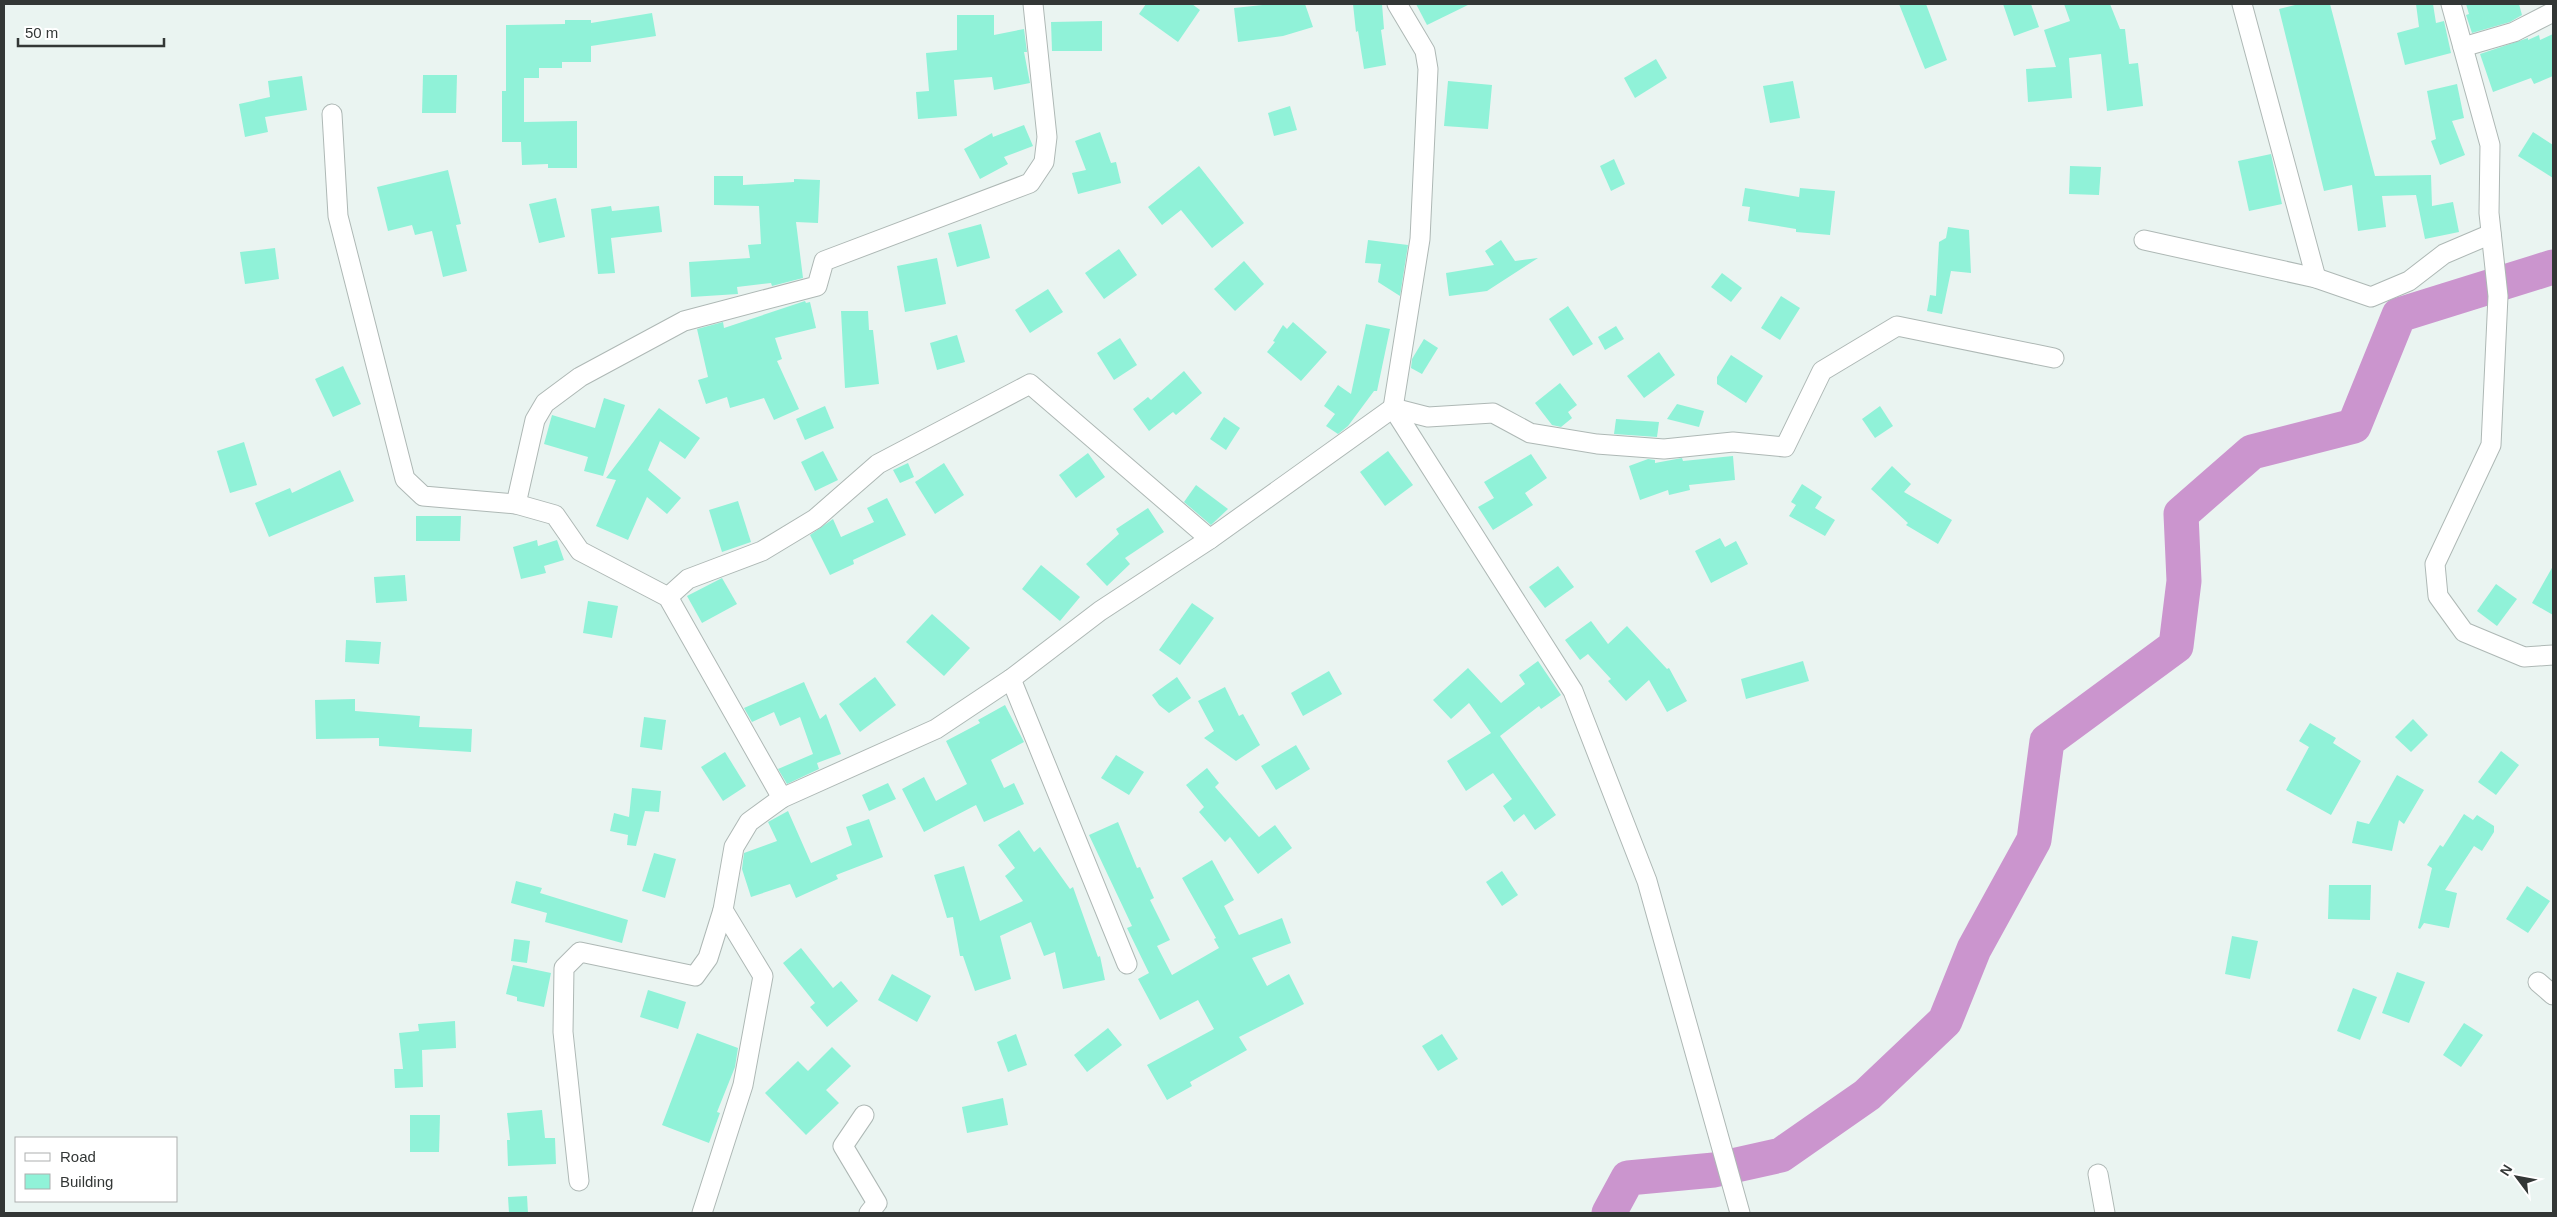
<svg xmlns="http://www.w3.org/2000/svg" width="2557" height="1217" font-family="Arial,sans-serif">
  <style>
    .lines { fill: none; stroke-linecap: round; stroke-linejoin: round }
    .river { stroke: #cb95ce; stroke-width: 35 }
    .building { fill: #90f2d8 }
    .minor-casing { stroke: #aeb8b5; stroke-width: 21 }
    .minor { stroke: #fff; stroke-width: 19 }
  </style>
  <rect width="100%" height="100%" fill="#eaf4f1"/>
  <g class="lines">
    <!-- river -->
    <polyline class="river" points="1609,1213 1628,1178 1714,1170 1781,1155 1867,1095 1945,1021 1974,949 2034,840 2047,741 2176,646 2184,581 2181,514 2252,452 2354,426 2399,315 2553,267"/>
  </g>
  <!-- building -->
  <g class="building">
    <polygon points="1146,4 1192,4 1200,10 1178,42 1139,14"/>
    <polygon points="1273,4 1305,4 1313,27 1283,36 1238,42 1234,8"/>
    <polygon points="1353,4 1382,4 1384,29 1381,30 1386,65 1364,69 1358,31 1356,32"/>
    <polygon points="1416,4 1470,4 1427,25"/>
    <polygon points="1899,4 1926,4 1947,60 1925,69"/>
    <polygon points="2003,4 2031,4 2039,27 2014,36"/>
    <polygon points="2064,4 2110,4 2120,29 2125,29 2129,64 2138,63 2143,106 2107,111 2101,54 2069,58 2072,98 2028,102 2026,69 2056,67 2044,30 2070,21"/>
    <polygon points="2299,4 2330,4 2375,176 2431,175 2432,206 2453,202 2459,232 2425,239 2416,195 2382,196 2386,227 2358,231 2352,185 2324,191 2279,9"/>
    <polygon points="2416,4 2433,4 2436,23 2444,21 2451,53 2405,65 2397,33 2419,27"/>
    <polygon points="2466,4 2519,4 2522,15 2510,22 2472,33 2466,15 2469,14"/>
    <polygon points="652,13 656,36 591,46 591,62 562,62 562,68 539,68 539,78 524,78 524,122 577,121 577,168 548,168 548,164 522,165 521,142 502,142 502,91 506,91 506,25 565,24 565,20 591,20 591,23"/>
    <polygon points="957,15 994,15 994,35 1024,29 1027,52 1024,52 1030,83 994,90 992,77 954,80 957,116 918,119 916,92 929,91 926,53 957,50"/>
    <polygon points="1102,21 1102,51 1052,51 1051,22"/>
    <polygon points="2553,34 2553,76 2534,84 2531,78 2493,92 2480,54 2528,38 2528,40 2539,35 2540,40"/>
    <polygon points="1656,59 1667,78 1635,98 1624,78"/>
    <polygon points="423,75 457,75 456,113 422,113"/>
    <polygon points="302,76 307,110 265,117 268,132 245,137 239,104 270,97 268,81"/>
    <polygon points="1448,81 1492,85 1488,129 1444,126"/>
    <polygon points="1793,81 1800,118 1770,123 1763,86"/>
    <polygon points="2457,84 2464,118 2452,121 2465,155 2440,165 2431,141 2436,139 2427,91"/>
    <polygon points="1290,106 1297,130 1274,136 1268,113"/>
    <polygon points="1024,125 1033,146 1004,157 1008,164 980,179 964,149 992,133 993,137"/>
    <polygon points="1100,132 1111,163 1116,162 1121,183 1078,194 1072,173 1086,170 1075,141"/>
    <polygon points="2533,132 2553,145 2553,178 2518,156"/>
    <polygon points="2271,154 2282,204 2249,211 2238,161"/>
    <polygon points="1614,159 1625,184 1611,191 1600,166"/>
    <polygon points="1199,166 1244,223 1212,248 1181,210 1162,225 1148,207"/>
    <polygon points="2070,166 2101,167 2099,195 2069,194"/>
    <polygon points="448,170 461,224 456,225 467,271 443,277 432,231 415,235 412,225 388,231 377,187"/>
    <polygon points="714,176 743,176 743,185 794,182 794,179 820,180 818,223 796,222 803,278 772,286 771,283 737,287 738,294 691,297 689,262 750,258 748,245 761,244 759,206 714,205"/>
    <polygon points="1745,188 1799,197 1800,188 1835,191 1830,235 1796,232 1796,229 1748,221 1750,207 1742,206"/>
    <polygon points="556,198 565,237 539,243 529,204"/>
    <polygon points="611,206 612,211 659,206 662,232 611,238 615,273 598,274 591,209"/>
    <polygon points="981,224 990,258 957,267 948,233"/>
    <polygon points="1948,227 1969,230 1971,273 1951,271 1942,314 1927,311 1930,295 1936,296 1939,242 1946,238"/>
    <polygon points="1368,240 1408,245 1400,296 1378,282 1381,264 1365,263"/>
    <polygon points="1501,240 1515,261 1538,258 1487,291 1449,296 1446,273 1494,265 1485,251"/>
    <polygon points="275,248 279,279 245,284 240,252"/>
    <polygon points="1119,249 1137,275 1104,299 1085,273"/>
    <polygon points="937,258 946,304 905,312 897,266"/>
    <polygon points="1244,261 1264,284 1235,311 1214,289"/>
    <polygon points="1722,273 1742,288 1731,302 1711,287"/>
    <polygon points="1048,289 1063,312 1030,333 1015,310"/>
    <polygon points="1781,296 1800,308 1780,340 1761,328"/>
    <polygon points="805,301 806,303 810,302 816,328 775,338 782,359 777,361 799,409 774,420 764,398 730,408 727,397 706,404 698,380 708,377 697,329 723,322 724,328"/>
    <polygon points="1568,306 1593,344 1573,356 1549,319"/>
    <polygon points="841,311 868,311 869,330 873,330 879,384 845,388"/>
    <polygon points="1293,322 1327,352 1301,381 1267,352 1275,342 1273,341 1283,325 1287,329"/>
    <polygon points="1366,324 1390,329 1377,391 1374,391 1348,426 1338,434 1326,426 1335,414 1324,406 1338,385 1351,394"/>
    <polygon points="1616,326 1624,339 1605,350 1598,337"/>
    <polygon points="957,335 965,362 937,370 930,343"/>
    <polygon points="1120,338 1137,365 1114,380 1097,353"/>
    <polygon points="1424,339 1438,348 1422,374 1411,368 1412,359"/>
    <polygon points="1659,352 1675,375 1644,398 1627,376"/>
    <polygon points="1731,355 1763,376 1746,403 1717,384 1717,377"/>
    <polygon points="343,366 361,404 333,417 315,379"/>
    <polygon points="1184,371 1202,393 1176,415 1173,412 1149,431 1133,409 1148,397 1151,400"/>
    <polygon points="1560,383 1577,405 1568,412 1572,418 1561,427 1552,425 1535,403"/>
    <polygon points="604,398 625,405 603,476 584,471 588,457 544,444 552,415 595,428"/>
    <polygon points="1677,404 1704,411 1699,427 1667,419"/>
    <polygon points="825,406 834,428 805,440 796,419"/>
    <polygon points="1880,406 1893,426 1875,438 1862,419"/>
    <polygon points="659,408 700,438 685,459 660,441 648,470 681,498 667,514 647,497 628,540 596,526 616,480 606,478"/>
    <polygon points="1224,417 1240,428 1226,450 1210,439"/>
    <polygon points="1616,419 1659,422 1657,437 1614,434"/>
    <polygon points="244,442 257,485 230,493 217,451"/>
    <polygon points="823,451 838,480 815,491 801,462"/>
    <polygon points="1388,451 1413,485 1385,506 1360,472"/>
    <polygon points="1088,453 1105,477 1076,498 1059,475"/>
    <polygon points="1531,454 1547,478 1525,493 1533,505 1493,530 1478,507 1494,498 1484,482"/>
    <polygon points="1733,456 1735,480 1689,485 1690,490 1669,495 1668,490 1640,500 1629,466 1648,459 1655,460 1655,463 1682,458 1683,461"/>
    <polygon points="908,463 914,477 900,483 893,470"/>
    <polygon points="944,463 964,495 935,514 915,482"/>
    <polygon points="1892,466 1911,484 1904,492 1952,520 1938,544 1906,525 1908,523 1871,489"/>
    <polygon points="340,470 354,501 269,537 255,503 290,488 292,493"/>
    <polygon points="1802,484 1822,497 1815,508 1835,520 1825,536 1789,516 1796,505 1791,502"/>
    <polygon points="1196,485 1228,509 1211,525 1184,502"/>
    <polygon points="887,498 906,535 853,560 854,564 830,575 810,535 833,519 841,537 874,522 867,508"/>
    <polygon points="738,501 751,542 722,552 709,510"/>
    <polygon points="1148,508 1164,532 1125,558 1130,564 1107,586 1086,564 1119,534 1116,529"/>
    <polygon points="416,516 461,516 460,541 416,541"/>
    <polygon points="1720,538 1725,547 1736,541 1748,564 1711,583 1695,551"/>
    <polygon points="537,540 538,546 557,540 564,560 544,566 546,573 521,579 513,547"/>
    <polygon points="1041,565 1080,597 1060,621 1022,589"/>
    <polygon points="1558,566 1574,587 1545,608 1529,587"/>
    <polygon points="2553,566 2553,615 2532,603"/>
    <polygon points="405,575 407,601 376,603 374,577"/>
    <polygon points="722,578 737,604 702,623 687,596"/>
    <polygon points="2496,584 2517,599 2497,626 2477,611"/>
    <polygon points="588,601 618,606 612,638 583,633"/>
    <polygon points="1192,603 1214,618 1180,665 1159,650"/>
    <polygon points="932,614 970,648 944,676 906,642"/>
    <polygon points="1591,621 1608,644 1627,626 1667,669 1669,668 1687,701 1667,712 1649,680 1626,701 1608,681 1611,679 1588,654 1580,660 1565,640"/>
    <polygon points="346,640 381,642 379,664 345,662"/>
    <polygon points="1538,661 1561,695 1541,709 1539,706 1500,736 1556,815 1535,830 1524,814 1514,822 1503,806 1512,799 1493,773 1466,791 1447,761 1491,733 1469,703 1451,719 1433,700 1468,668 1501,703 1525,684 1519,675"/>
    <polygon points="1803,661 1809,681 1746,699 1741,679"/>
    <polygon points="1329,671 1342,694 1303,716 1291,693"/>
    <polygon points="875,677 896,705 860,732 839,704"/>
    <polygon points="1177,677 1191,698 1169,713 1159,705 1152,695"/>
    <polygon points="804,682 820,719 826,714 841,754 817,763 819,769 787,784 778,769 813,754 800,717 780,726 774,712 752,722 744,708"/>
    <polygon points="1225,687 1239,716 1243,714 1260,745 1236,761 1204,738 1214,731 1198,701"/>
    <polygon points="355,699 355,711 420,716 419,727 472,729 471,752 379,746 379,738 316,739 315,700"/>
    <polygon points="1005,705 1024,742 991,760 1004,788 1014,783 1024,804 984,822 976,805 924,832 902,789 924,777 936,801 967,784 946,741 980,723 978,720"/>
    <polygon points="644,717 666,720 662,750 640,747"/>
    <polygon points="2413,719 2428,735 2411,752 2395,737"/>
    <polygon points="2310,723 2336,738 2333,743 2361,761 2331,815 2286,790 2309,747 2299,741"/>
    <polygon points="1296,745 1310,769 1276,790 1261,766"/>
    <polygon points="2501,751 2519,765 2496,795 2478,782"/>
    <polygon points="725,752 746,786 723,801 701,767"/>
    <polygon points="1116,755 1144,772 1129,795 1101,778"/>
    <polygon points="1207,768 1219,783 1215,787 1259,837 1275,825 1292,848 1258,874 1230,837 1225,842 1199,812 1204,807 1186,785"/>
    <polygon points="2397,775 2424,790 2404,824 2399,820 2392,851 2352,843 2357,821 2369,824"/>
    <polygon points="888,783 896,799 869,811 862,795"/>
    <polygon points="632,788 661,791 659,812 645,811 636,846 627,845 628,835 610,831 614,813 629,817"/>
    <polygon points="788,811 811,863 852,845 846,827 869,819 883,857 836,875 838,879 796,898 790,884 751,897 742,869 744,853 777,841 768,822"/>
    <polygon points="2464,814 2473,820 2477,815 2494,826 2494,832 2482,851 2474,846 2445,890 2457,893 2449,928 2424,923 2420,929 2418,928 2432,868 2427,865 2440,845 2443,847"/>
    <polygon points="1118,822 1137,868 1140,867 1154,898 1150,900 1170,940 1157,946 1172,975 1219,948 1214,939 1216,938 1182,878 1212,860 1234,900 1224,906 1239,935 1282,918 1291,943 1252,958 1267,986 1289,974 1304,1004 1239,1037 1247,1050 1190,1082 1192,1086 1167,1100 1147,1065 1214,1029 1198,1000 1160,1020 1138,979 1149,973 1127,928 1132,926 1089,835"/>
    <polygon points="1019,830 1034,852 1040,847 1070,889 1073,887 1098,957 1100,956 1105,980 1063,989 1055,952 1044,956 1031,922 1000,936 1011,979 975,991 963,956 960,956 953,917 947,918 934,875 964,866 980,921 1023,901 1005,876 1015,868 998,845"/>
    <polygon points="654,853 676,859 665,898 642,891"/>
    <polygon points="1502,871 1518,895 1502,906 1486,882"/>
    <polygon points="516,881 542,888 540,893 628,920 622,943 545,922 547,913 511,903"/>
    <polygon points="2329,885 2371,885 2370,920 2328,919"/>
    <polygon points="2527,886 2550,901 2528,933 2506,919"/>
    <polygon points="2232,936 2258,941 2250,979 2225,974"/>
    <polygon points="514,939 530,941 527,963 511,961"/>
    <polygon points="801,948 833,988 841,981 858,1001 827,1027 810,1007 815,1003 783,963"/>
    <polygon points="513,965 551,973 544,1007 517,1001 517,997 506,994"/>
    <polygon points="2397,972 2425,982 2409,1023 2382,1013"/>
    <polygon points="892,974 931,996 917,1022 878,1000"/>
    <polygon points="2353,988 2377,997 2360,1040 2337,1031"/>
    <polygon points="648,990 686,1002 678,1029 640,1017"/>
    <polygon points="455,1021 456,1048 422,1050 423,1087 395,1088 394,1069 403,1069 399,1033 419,1031 418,1024"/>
    <polygon points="2464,1023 2483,1035 2461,1067 2443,1055"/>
    <polygon points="1108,1028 1122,1045 1087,1072 1074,1055"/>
    <polygon points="697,1033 738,1048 735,1067 717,1112 720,1113 709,1143 662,1125"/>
    <polygon points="1016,1034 1027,1065 1008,1072 997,1042"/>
    <polygon points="1442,1034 1458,1059 1438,1071 1422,1046"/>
    <polygon points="832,1047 851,1066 826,1090 839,1103 806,1135 765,1093 798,1061 808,1071"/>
    <polygon points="1003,1098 1008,1125 967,1133 962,1107"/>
    <polygon points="542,1110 545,1138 555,1138 556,1164 508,1166 507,1140 510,1140 507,1113"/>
    <polygon points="410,1115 440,1115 439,1152 410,1152"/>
    <polygon points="527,1196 528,1213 509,1213 508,1197"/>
  </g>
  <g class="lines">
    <!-- minor casing -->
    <g class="minor-casing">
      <g id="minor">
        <polyline points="1397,4 1425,51 1428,69 1420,239 1393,408 1573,691 1647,881 1740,1213"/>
        <polyline points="2242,4 2316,278"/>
        <polyline points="2451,4 2490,145 2489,213 2498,296 2491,445 2435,564 2438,596 2464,632 2524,657 2553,655"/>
        <polyline points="2463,47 2514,32 2553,12"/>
        <polyline points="332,114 338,216 405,479 423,496 516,504 555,515 580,551 668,597 782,798"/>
        <polyline points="2144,240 2316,278 2371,297 2409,281 2444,254 2491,234"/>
        <polyline points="516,504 535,420 545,403 580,377 684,321 817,286 824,261 1030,183 1044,162 1047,137 1033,4"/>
        <polyline points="668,597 688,579 762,551 815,519 878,464 1030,384 1210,539"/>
        <polyline points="1011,679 1127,964"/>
        <polyline points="2538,982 2553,995"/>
        <polyline points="864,1115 843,1146 877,1203 869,1213"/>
        <polyline points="2098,1174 2105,1213"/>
        <polyline points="579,1181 563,1032 564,968 580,952 695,976 708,958 723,910 734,847 749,822 782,798 936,729 1011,679 1100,611 1210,539 1393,408 1428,417 1493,413 1530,433 1597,444 1664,449 1733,442 1785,447 1822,371 1897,326 2054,358"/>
        <polyline points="702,1213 743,1085 763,976 723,910"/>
      </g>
    </g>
    <!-- minor -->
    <use href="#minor" class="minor"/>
  </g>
  <!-- border -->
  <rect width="2557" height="1217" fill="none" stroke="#333736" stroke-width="10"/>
  <!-- legend -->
  <rect x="15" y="1137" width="162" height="65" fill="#ffffff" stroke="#adafaf"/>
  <rect x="25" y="1153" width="25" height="8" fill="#ffffff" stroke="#adafaf"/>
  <text x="60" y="1162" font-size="15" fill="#333736">Road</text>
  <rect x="25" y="1174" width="25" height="15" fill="#90f2d8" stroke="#adafaf"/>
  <text x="60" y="1187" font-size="15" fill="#333736">Building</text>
  <!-- north arrow -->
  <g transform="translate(2517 1177) rotate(302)" stroke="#ffffff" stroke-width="4" paint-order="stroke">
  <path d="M0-4L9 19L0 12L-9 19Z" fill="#333736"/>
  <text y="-8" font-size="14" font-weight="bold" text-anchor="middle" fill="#333736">N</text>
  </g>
  <!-- scale -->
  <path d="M18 38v8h146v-8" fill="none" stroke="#333736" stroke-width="2.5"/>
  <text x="25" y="38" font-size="15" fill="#333736" stroke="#ffffff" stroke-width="4" paint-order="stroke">50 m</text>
</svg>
